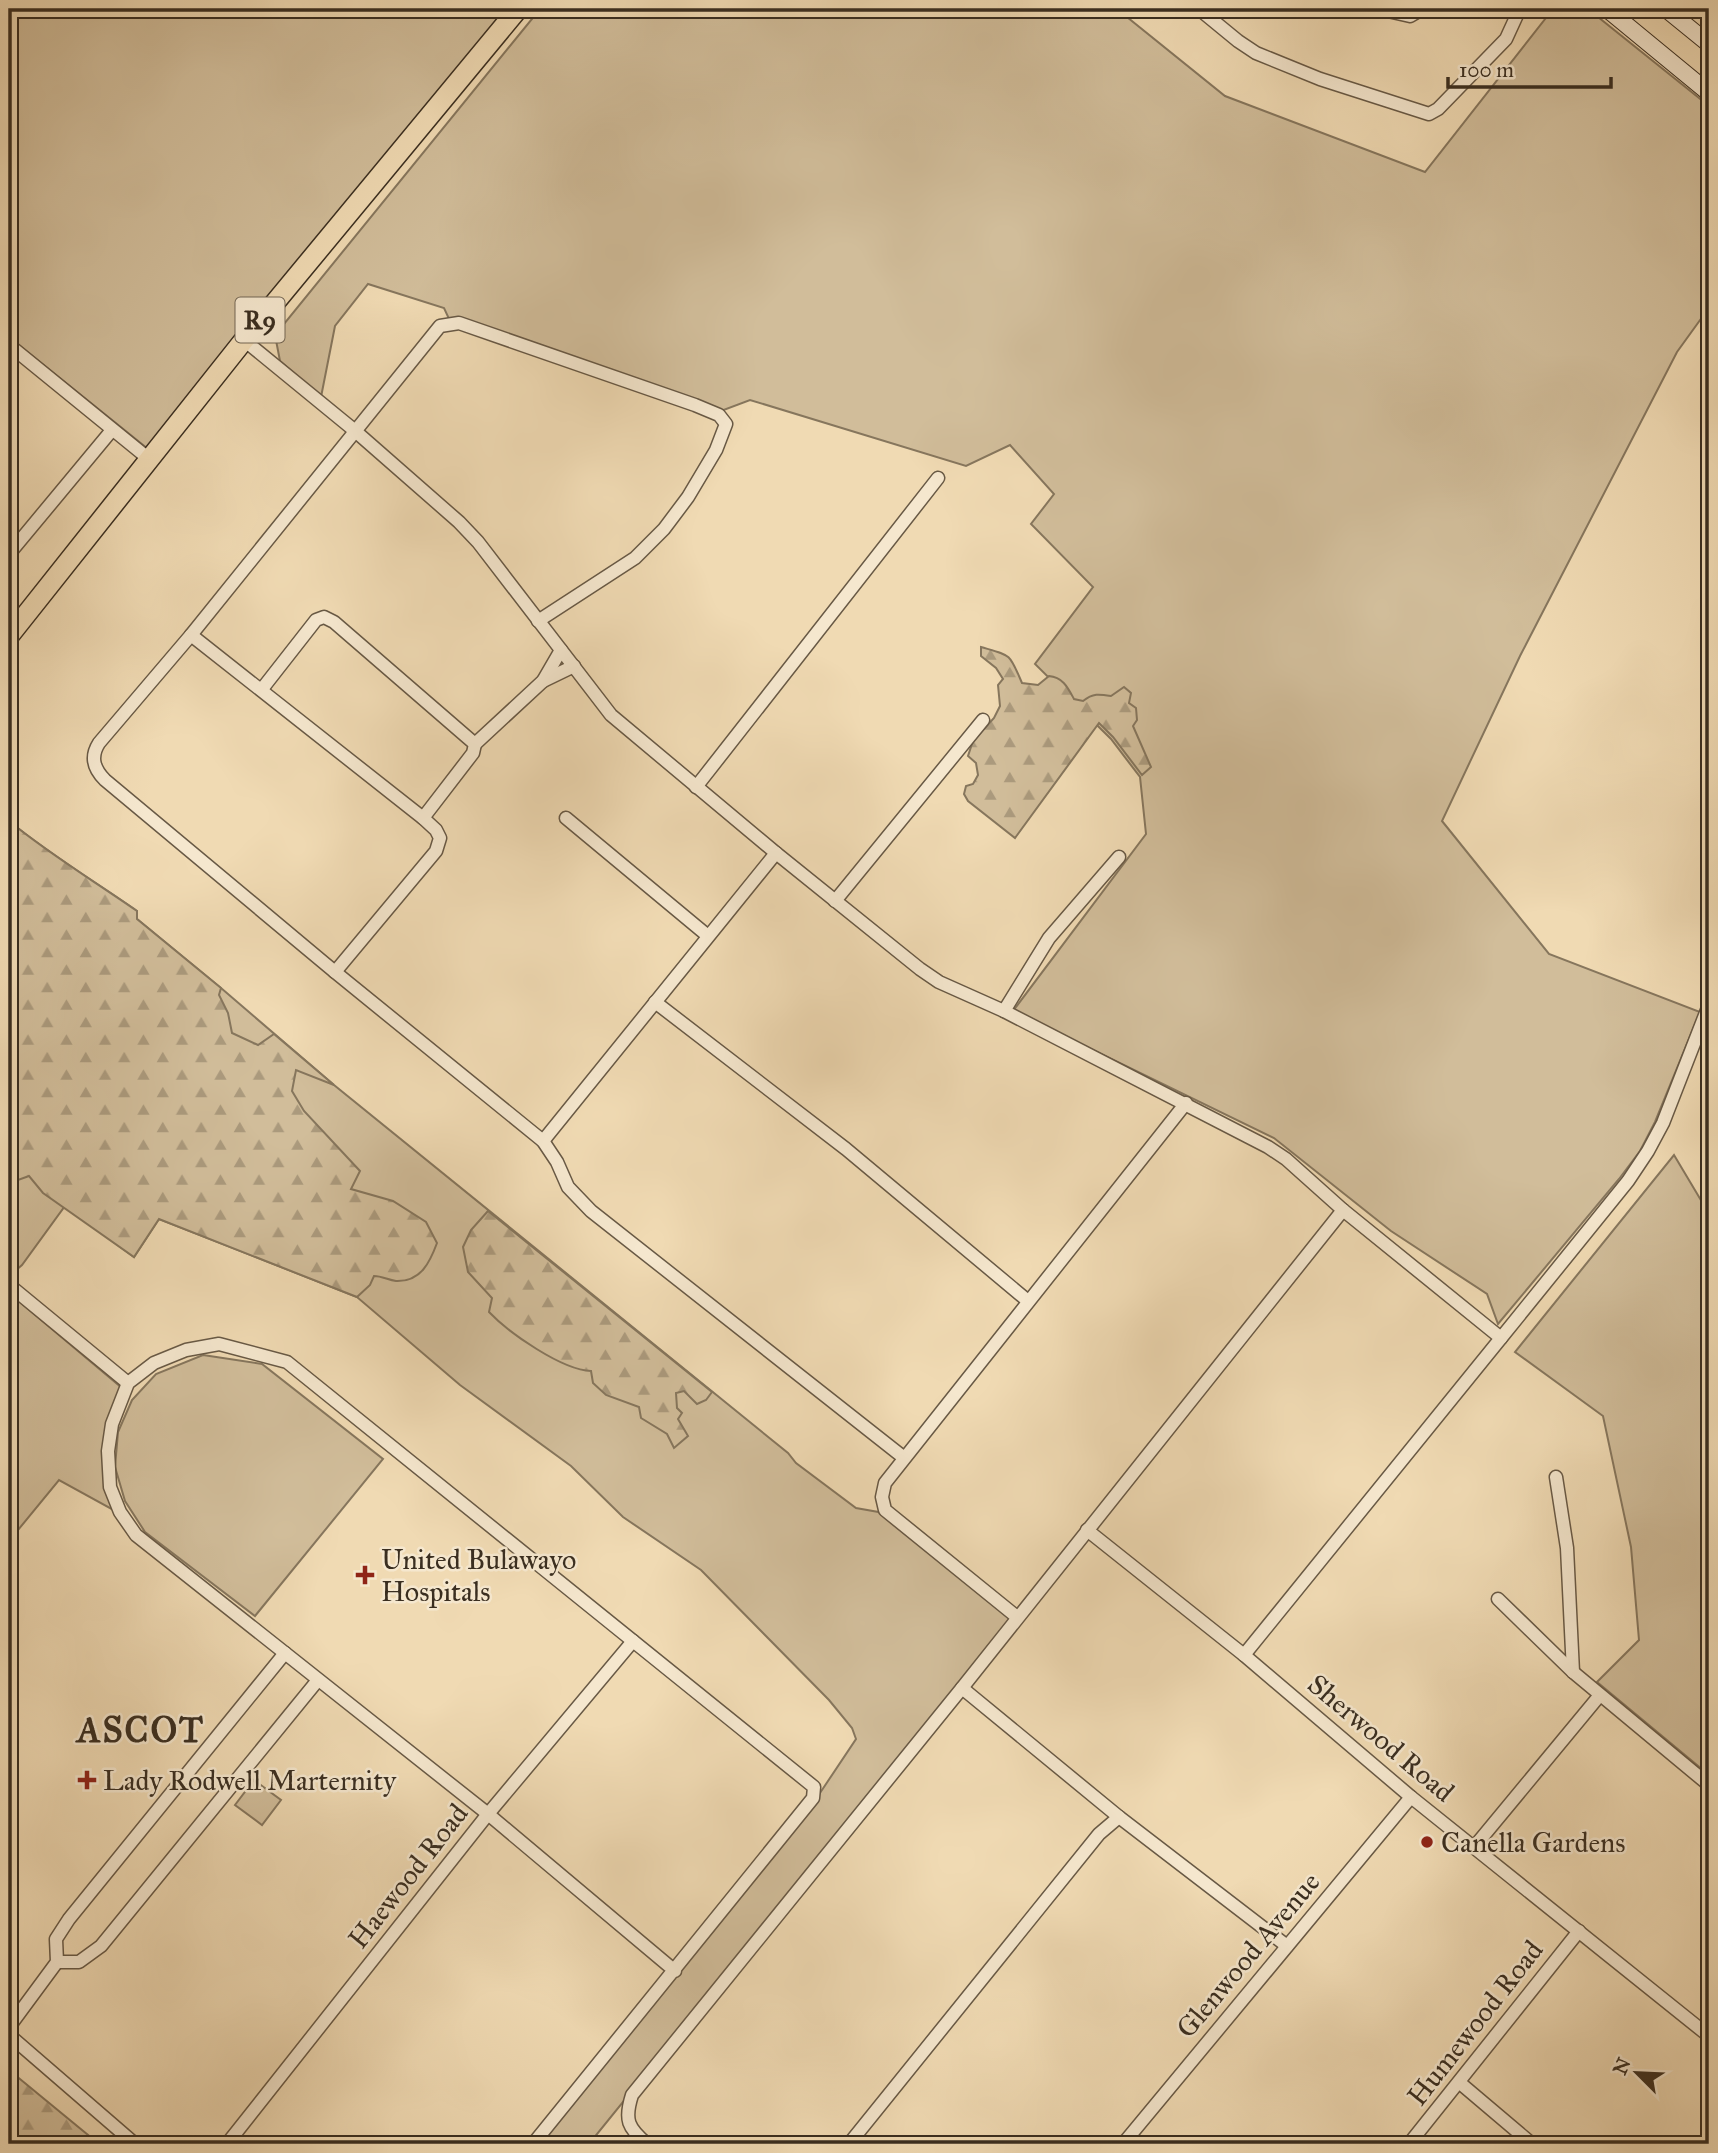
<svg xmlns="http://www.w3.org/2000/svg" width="1718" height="2153" font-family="'IM FELL Great Primer',serif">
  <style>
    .green { fill: #d1bd9a; stroke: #86765d; stroke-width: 2 }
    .forest { fill: url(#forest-firs); stroke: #86765d; stroke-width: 2 }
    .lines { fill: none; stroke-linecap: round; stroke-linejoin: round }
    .minor-casing { stroke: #685945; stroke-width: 15 }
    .secondary-casing { stroke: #3a2e20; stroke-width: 18 }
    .trunk-casing { stroke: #3a2e20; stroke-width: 22 }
    .minor { stroke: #f5e7ce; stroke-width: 12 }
    .secondary { stroke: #f5e7ce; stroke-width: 16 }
    .trunk { stroke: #f0dab3; stroke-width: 19 }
    .poi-dot { fill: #8f2418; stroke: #f5e7ce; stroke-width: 2.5 }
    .labels { text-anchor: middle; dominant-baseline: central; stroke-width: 5; stroke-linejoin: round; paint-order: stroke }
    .shield { fill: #f5e7ce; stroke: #726654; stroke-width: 2 }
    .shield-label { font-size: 26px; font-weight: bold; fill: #3a2e20 }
    .poi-label { font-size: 28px; fill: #3a2e20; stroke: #f5e7ce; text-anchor: start }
    .street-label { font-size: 28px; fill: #3a2e20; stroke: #f5e7ce }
    .district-label { font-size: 35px; font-weight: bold; letter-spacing: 2px; fill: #3a2e20; stroke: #f5e7ce }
  </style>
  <defs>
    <pattern id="forest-firs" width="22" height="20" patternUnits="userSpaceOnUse" patternTransform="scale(1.75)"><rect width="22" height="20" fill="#d1bd9a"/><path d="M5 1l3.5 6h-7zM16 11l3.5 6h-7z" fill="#ab9a7d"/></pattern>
  </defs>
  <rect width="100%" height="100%" fill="#f0dab3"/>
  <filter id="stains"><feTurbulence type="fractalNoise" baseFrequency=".00286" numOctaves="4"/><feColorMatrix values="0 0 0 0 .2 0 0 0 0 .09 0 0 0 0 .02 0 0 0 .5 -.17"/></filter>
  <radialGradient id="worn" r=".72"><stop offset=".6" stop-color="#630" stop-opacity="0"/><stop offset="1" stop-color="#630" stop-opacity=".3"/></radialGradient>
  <!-- green -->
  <g class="green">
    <polygon points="9,9 508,9 148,449 9,337"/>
    <polygon points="540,9 1117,9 1225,96 1425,172 1553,9 1588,9 1709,106 1709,313 1703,316 1677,352 1520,656 1442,821 1549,954 1700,1012 1655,1122 1640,1151 1619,1179 1498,1324 1487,1294 1391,1231 1274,1138 1013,1011 1146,834 1140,777 1111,739 1035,664 1093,587 1031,524 1054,494 1010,445 966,466 750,400 721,411 450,321 444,308 368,284 335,326 321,397 280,361 275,335"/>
    <path d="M9 821C49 854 94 881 137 911V919L221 988 334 1085 788 1453 796 1463 856 1508 884 1513 1011 1618 882 1782 589 2144H537L816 1799 856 1739 852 1728 829 1700 701 1570 623 1517 571 1466 460 1385 357 1297 159 1219 134 1257 65 1206 22 1265 15 1271 9 1265Z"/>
    <polygon points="1674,1155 1705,1207 1709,1205 1709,1775 1597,1682 1639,1640 1631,1547 1603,1416 1515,1352"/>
    <polygon points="9,1293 122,1388 109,1423 117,1512 59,1480 9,1541"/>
    <polygon points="203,1355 262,1364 383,1459 255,1616 145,1532 125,1501 115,1467 118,1432 132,1400 156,1374"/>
    <polygon points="254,1780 281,1800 262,1825 235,1805"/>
  </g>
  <!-- forest -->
  <g class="forest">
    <path d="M981 647C1012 656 1009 653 1022 683L1038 685 1049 676C1063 677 1068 688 1074 699L1083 701C1093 693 1099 694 1111 696L1124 687 1131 693 1129 703 1136 708 1137 720 1133 726 1151 767 1142 775 1113 737 1099 723 1015 838 968 801 964 794 966 786 973 784 978 775 976 763 968 756 973 741 994 718 1000 706 998 685 1003 679 996 668 981 656Z"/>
    <path d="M9 821C49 854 94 881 137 911V919L221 988 219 995 228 1013 232 1033 258 1045 274 1034 334 1085 296 1070 292 1091 304 1111 360 1171 351 1189 393 1201 426 1222 437 1243C430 1262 421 1282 396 1281 388 1280 382 1276 374 1276L370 1285 357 1297 159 1219 134 1257 43 1193 29 1176 15 1181 9 1190Z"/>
    <path d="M488 1211 712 1392 706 1400 697 1404 684 1391 676 1393 677 1408 682 1413 678 1419 688 1436 674 1448 667 1434 641 1418 639 1407 606 1395 593 1383 591 1371C562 1370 509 1333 489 1312L492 1298 468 1272 463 1247 471 1230Z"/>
    <polygon points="9,2070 99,2144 9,2144"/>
  </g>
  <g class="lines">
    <!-- minor casing -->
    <g class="minor-casing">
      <g id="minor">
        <polyline points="1199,9 1238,41 1256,53 1320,79 1429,114 1438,109 1506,39 1517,15 1515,9"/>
        <polyline points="1379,9 1410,16 1422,9"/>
        <polyline points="1622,21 1632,9"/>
        <polyline points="244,340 354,430 459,522 478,542 611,715 776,853 920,969 939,982 1004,1011 1268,1147 1286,1159 1343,1210"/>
        <polyline points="9,345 149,459"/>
        <polyline points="9,554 112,430"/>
        <path d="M538 621 635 558 664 529 688 497 716 450 726 424 719 415 695 405 459 323 440 326 191 635 99 743C90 757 94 769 105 780L335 972 543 1141 557 1162 568 1187 591 1211 903 1457"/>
        <polyline points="191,635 423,818 436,830 440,838 436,851 335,972"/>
        <polyline points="543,681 574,666"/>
        <polyline points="262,689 316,620 324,617 334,622 475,744 473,753 423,818"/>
        <polyline points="475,744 543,681 561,650"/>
        <polyline points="696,787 938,478"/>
        <polyline points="566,818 708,936"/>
        <polyline points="835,901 983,720"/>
        <polyline points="655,1002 846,1149 1028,1301"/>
        <polyline points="1004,1011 1049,938 1119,857"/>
        <polyline points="543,1141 776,853"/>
        <polyline points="9,1285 128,1383"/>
        <polyline points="1501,1338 1628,1181 1648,1151 1663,1123 1709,1005"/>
        <polyline points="1556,1477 1567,1548 1573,1672"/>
        <polyline points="1087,1530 1244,1655 1411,1797 1709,2036"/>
        <polyline points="1498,1599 1573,1672 1709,1785"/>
        <polyline points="1017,1617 885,1510 882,1497 885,1483 1186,1103"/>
        <polyline points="962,1688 1119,1817 1287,1946"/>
        <polyline points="1475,1846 1600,1695"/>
        <polyline points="57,1962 79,1962 101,1946 318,1680"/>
        <polyline points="9,2027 57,1962 56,1939 69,1919 285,1653"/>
        <polyline points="9,2035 135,2144"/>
        <polyline points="1460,2083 1532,2144"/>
        <polyline points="227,2144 488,1814 633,1641"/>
        <polyline points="533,2144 813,1798 814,1787 287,1362 219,1344 186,1350 154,1363 128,1383 112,1424 108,1451 110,1487 120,1512 136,1535 488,1814 675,1971"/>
        <path d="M647 2144C628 2128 624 2120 632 2095L962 1688 1343 1210 1501 1338 1244 1655"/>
        <polyline points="849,2144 1099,1834 1119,1817"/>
        <polyline points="1123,2144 1411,1797"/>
        <polyline points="1409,2144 1579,1931"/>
      </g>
    </g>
    <!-- secondary casing -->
    <g class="secondary-casing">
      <g id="secondary">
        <polyline points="1607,9 1709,93"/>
        <polyline points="1666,9 1709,44"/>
      </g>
    </g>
    <!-- trunk casing -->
    <g class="trunk-casing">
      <polyline id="trunk" points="9,636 244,340 518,9"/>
    </g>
    <!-- minor -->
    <use href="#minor" class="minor"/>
    <!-- secondary -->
    <use href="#secondary" class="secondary"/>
    <!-- trunk -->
    <use href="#trunk" class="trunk"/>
  </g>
  <!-- markers -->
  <g class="poi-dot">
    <path d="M361.5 1564.5h7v7h7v7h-7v7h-7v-7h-7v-7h7z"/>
    <path d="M83.5 1769.5h7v7h7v7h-7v7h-7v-7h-7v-7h7z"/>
    <circle cx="1427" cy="1842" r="7"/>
  </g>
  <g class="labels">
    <!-- shield labels -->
    <rect class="shield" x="235.5" y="297.5" width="49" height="45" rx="5"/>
    <g class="shield-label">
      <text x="260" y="320">R9</text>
    </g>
    <!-- poi labels -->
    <g class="poi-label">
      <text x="381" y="1559">United Bulawayo<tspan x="381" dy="32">Hospitals</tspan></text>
      <text x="103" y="1780">Lady Rodwell Marternity</text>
      <text x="1441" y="1842">Canella Gardens</text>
    </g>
    <!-- street labels -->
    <g class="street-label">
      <text transform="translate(1381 1738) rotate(40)">Sherwood Road</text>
      <text transform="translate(408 1876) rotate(-52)">Haewood Road</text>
      <text transform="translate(1248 1955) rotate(-50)">Glenwood Avenue</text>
      <text transform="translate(1475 2023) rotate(-52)">Humewood Road</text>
    </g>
    <!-- district labels -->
    <g class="district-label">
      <text x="141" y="1730">ASCOT</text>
    </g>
  </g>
  <!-- margin -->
  <rect width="1718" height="2153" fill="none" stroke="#f0dab3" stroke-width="35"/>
  <rect x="10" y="10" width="1697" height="2132" fill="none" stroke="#3a2e20" stroke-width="3.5"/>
  <rect x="18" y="18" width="1683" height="2118" fill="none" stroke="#3a2e20" stroke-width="2"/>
  <!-- north arrow -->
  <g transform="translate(1637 2073) rotate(294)" stroke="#f5e7ce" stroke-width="5" paint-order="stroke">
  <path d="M0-5L12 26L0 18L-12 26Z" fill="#3a2e20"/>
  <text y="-10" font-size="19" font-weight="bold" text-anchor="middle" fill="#3a2e20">N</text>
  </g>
  <!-- scale -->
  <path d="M1448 77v10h163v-10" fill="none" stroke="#3a2e20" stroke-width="3.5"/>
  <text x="1459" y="77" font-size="21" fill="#3a2e20" stroke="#f5e7ce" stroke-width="5" paint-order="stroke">100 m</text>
  <rect width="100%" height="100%" filter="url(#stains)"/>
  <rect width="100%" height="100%" fill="url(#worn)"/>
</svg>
